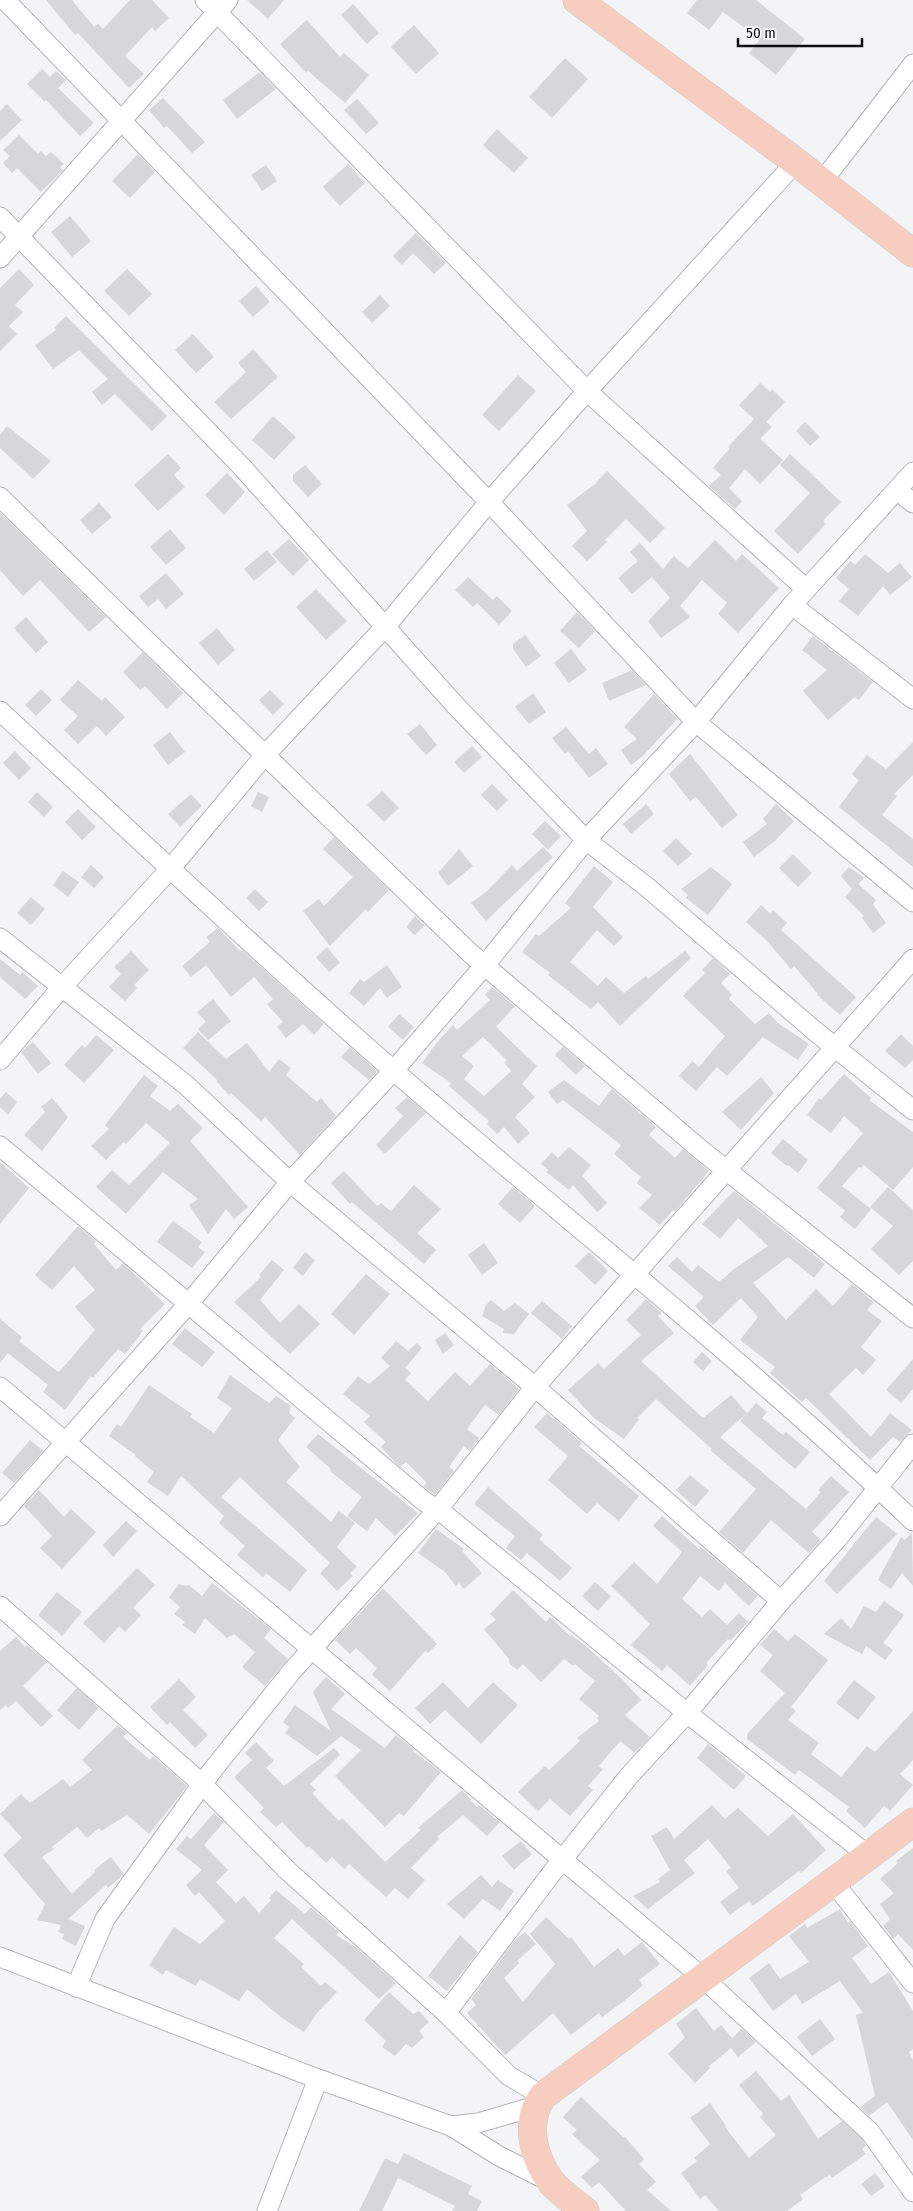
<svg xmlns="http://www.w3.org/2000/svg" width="913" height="2211" font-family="'Fira Sans Condensed',sans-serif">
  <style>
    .building { fill: #d7d6d8; fill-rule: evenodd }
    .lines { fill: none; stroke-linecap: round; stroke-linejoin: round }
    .minor-casing { stroke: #b4b5b6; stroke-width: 21 }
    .primary-casing { stroke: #cfcfcf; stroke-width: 29 }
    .minor { stroke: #fff; stroke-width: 19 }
    .primary { stroke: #f7cdbf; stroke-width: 28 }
  </style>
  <rect width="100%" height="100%" fill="#f3f4f6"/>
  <!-- building -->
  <g class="building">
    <polygon points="46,0 72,0 94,27 98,24 103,29 130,0 152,0 169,18 155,31 152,27 125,56 144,74 129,88 78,33 75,35"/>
    <polygon points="247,0 284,0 268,19"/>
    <polygon points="697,0 756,0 805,39 776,75 749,53 760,39 723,12 709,30 687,13"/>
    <polygon points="353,4 379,33 367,44 341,15"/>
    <polygon points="307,20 340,57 344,53 369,75 345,103 308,71 306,73 280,44"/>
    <polygon points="414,25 439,53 416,74 391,47"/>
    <polygon points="565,58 588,79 552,118 529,97"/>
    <polygon points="42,69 50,77 56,71 66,80 58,88 94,123 80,136 46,100 45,102 27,84"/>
    <polygon points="260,72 276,89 237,119 223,100"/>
    <polygon points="163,98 205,142 192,153 167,126 164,128 149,110"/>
    <polygon points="357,99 379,123 366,134 344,110"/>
    <polygon points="7,104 22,120 0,141 0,111"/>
    <polygon points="497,129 528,158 514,173 483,145"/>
    <polygon points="19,135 38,154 41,151 46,156 51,152 64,164 60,167 63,170 41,192 17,168 12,173 3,163 10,156 3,150"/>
    <polygon points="138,154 155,172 130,198 112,181"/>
    <polygon points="348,164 365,183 340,206 323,187"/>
    <polygon points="266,165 277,181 262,191 251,175"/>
    <polygon points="70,216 91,241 72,257 51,232"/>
    <polygon points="416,233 446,263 434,274 413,253 402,265 393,256"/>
    <polygon points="19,269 34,285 15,305 23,312 9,326 17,334 0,351 0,288"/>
    <polygon points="127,269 152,294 129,316 104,291"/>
    <polygon points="256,286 270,302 253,317 239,301"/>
    <polygon points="380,295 390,306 372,323 362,312"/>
    <polygon points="66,316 167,416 152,431 115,394 102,405 92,392 108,379 79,350 53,369 35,345 56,330 54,328"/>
    <polygon points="193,334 214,357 196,373 175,350"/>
    <polygon points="253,349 278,377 231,419 214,402 246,372 238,363"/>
    <polygon points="518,375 536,391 499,431 482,415"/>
    <polygon points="760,383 770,392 772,389 785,402 766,422 772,427 760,439 783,460 760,484 745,469 729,488 742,501 735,509 709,486 721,475 713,468 729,449 728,447 754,419 739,405"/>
    <polygon points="273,416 296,437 274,460 252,440"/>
    <polygon points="805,422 820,437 810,446 796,431"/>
    <polygon points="7,426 51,461 33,479 0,448 0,435"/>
    <polygon points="168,454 181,468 174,475 185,487 158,511 134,485"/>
    <polygon points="790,454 841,502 823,521 826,524 798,554 774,531 810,493 780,465"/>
    <polygon points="305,465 322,484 308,497 293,481 293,475"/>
    <polygon points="607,471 665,528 650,543 626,519 605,540 607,542 587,561 572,546 587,531 567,505 595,484"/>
    <polygon points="227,473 245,492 224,515 205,495"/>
    <polygon points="99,503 112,517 92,534 80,520"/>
    <polygon points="0,513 106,617 89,632 40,580 23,596 0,570"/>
    <polygon points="170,529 186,548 166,565 150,547"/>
    <polygon points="289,539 309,560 293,576 272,554"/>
    <polygon points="715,540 736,561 742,554 779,588 738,633 718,614 727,603 702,580 680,606 690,617 661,638 648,621 670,598 652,577 632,594 618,578 638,561 630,552 640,543 663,569 674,556 688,568"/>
    <polygon points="267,550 277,562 254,581 244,569"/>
    <polygon points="865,554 888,573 900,563 912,577 890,595 883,586 858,616 839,601 849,589 836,578 850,561 855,565"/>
    <polygon points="166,573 184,594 166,609 158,599 148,607 139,596"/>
    <polygon points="468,577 493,600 497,596 512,611 499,625 477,603 473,607 455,590"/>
    <polygon points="316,589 347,621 326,640 296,607"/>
    <polygon points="577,612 595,631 579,648 560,631"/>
    <polygon points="26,617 48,642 36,653 14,628"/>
    <polygon points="217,628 235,650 218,665 199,643"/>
    <polygon points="525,635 541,656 526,667 513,649 513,644"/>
    <polygon points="813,636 873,682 859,700 855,697 828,720 803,691 827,670 802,650"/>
    <polygon points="571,649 587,670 569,683 554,663"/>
    <polygon points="143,652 183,693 167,709 145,686 140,690 123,672"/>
    <polygon points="632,670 646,685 609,701 602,683"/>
    <polygon points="78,680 102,701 105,697 125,717 106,736 97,726 78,744 64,730 78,716 60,700"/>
    <polygon points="41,689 52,700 36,716 25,705"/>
    <polygon points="270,690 284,704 273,715 259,700"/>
    <polygon points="533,693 546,712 529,724 515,707"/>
    <polygon points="654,694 677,719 643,756 631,765 621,750 637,739 624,727"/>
    <polygon points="420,724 437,745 426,755 407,734"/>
    <polygon points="566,727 589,754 596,748 608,764 589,778 568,751 565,754 552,738"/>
    <polygon points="170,732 185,752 168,765 153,745"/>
    <polygon points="913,742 913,775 894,794 897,796 882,815 913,839 913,867 839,807 859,780 852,774 867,755 886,769"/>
    <polygon points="472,746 482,757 464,773 454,762"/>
    <polygon points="15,751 31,768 19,780 3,763"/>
    <polygon points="690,754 738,815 722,828 696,797 690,801 669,774"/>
    <polygon points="492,784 508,800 497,811 481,795"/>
    <polygon points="382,791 399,808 384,822 367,805"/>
    <polygon points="37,792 53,807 44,817 28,802"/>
    <polygon points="258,792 269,797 262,812 251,806"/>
    <polygon points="191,794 202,806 180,827 168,814"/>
    <polygon points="646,804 654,814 631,834 623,824"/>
    <polygon points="776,804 794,821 775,841 754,857 743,842 767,824 763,819"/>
    <polygon points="78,809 96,827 82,840 65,822"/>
    <polygon points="545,821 561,836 548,850 532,834"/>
    <polygon points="334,837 389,890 368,912 366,909 330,946 303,911 319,899 324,906 353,877 323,849"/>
    <polygon points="676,838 692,854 678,866 663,851"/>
    <polygon points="543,847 553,857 486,921 471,903 487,891 512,865 517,871"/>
    <polygon points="459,849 473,866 448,886 438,873"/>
    <polygon points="793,854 812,873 798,887 779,868"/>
    <polygon points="91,865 104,877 94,888 81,877"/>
    <polygon points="594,866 613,882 593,907 623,937 614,946 597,930 570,962 598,986 606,977 624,993 646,976 648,979 685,951 691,958 620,1026 598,1002 591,1009 548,975 550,973 522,952 536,934 539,936 571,908 565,903"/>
    <polygon points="711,867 732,884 708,915 686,898 688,895 681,889"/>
    <polygon points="849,867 864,878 858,884 876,900 873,904 886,923 873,933 862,918 864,916 845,897 852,889 841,876"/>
    <polygon points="63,871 79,882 68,897 53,885"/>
    <polygon points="255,889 268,902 259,911 246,898"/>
    <polygon points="31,897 45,909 31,925 17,913"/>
    <polygon points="761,905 770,913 773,910 787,923 781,930 856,997 840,1015 817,995 818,994 794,966 791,969 767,941 746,922"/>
    <polygon points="415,916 425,925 415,935 406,927"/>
    <polygon points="218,928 240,951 242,950 324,1024 314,1035 303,1024 286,1038 277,1027 283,1022 267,1004 273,999 254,977 231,997 206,965 191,977 182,966 210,942 206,937"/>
    <polygon points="327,947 340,963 329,972 316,957"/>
    <polygon points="131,951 149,970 134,985 137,988 125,1001 109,987 121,974 114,967"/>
    <polygon points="713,958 730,974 721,983 732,995 729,999 755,1024 769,1013 778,1023 809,1044 798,1060 763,1037 727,1076 717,1067 696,1091 679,1076 692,1061 699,1067 725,1036 683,996 705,973 702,970"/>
    <polygon points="0,959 20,975 22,972 38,986 25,999 0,977"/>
    <polygon points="387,965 402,987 387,998 380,988 364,1006 349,993 360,979 364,982"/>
    <path d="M492 987 515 1006 496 1027 537 1066 522 1084 535 1097 515 1117 530 1133 518 1144 504 1127 497 1134 487 1124 489 1121 449 1086 451 1083 422 1063 438 1041 453 1025 457 1030 490 1000 485 995ZM483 1037 507 1060 504 1063 511 1071 484 1096 464 1079 474 1066 462 1056Z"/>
    <polygon points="213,999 231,1021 208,1040 198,1029 206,1022 197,1012"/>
    <polygon points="399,1014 414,1027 403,1040 388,1027"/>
    <polygon points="198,1032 226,1059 247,1043 269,1072 279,1059 291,1068 286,1075 317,1102 321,1098 336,1116 300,1155 265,1117 261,1121 231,1093 229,1095 216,1081 217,1080 183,1048"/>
    <polygon points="901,1034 913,1046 913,1060 905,1068 885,1051"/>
    <polygon points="96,1035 114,1050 84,1083 64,1065 82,1045 85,1048"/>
    <polygon points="33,1042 51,1063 38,1074 21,1052"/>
    <polygon points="350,1047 377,1071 369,1080 341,1057"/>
    <polygon points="563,1047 585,1066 576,1075 555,1055"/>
    <polygon points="844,1074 871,1098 869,1100 913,1132 913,1167 893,1190 864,1165 861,1168 859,1167 842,1186 871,1209 855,1229 840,1217 845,1211 817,1188 863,1133 844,1116 831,1133 807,1115 819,1098 821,1100"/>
    <polygon points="144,1075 158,1086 150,1096 170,1111 178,1104 203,1128 190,1141 248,1207 234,1219 226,1209 208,1234 189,1205 198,1199 163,1172 126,1214 96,1187 112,1170 129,1185 170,1143 146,1123 126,1144 123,1142 106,1160 91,1146 109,1129 105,1125"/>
    <polygon points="761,1077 774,1093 741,1130 722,1112"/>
    <polygon points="564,1080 599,1106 612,1089 656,1127 649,1135 675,1158 683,1149 709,1171 675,1212 673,1210 660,1225 639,1208 652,1195 637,1183 641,1177 614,1154 621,1145 563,1100 557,1104 548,1092"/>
    <polygon points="6,1092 17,1102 8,1115 0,1107 0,1099"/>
    <polygon points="407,1097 426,1113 385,1154 376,1145 403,1116 395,1108"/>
    <polygon points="52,1098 68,1117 42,1151 24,1135 45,1112 41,1107"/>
    <polygon points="783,1139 808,1160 798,1173 788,1165 787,1166 771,1153"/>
    <polygon points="569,1147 591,1165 582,1176 607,1203 597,1212 573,1185 569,1190 546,1172 548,1170 541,1164 552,1152 558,1158"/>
    <polygon points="0,1162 29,1188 0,1224"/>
    <polygon points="344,1171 377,1206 381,1203 391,1211 414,1185 441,1209 417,1233 436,1250 424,1264 352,1202 350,1204 331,1183"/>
    <polygon points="513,1187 535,1206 520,1223 498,1204"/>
    <polygon points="888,1187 913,1210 913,1261 899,1275 871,1249 893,1226 870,1207"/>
    <polygon points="734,1191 825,1264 814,1278 788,1257 753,1283 786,1320 816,1289 833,1306 852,1284 874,1302 867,1310 882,1321 861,1347 876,1360 863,1375 856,1368 829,1394 871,1437 890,1413 912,1430 900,1442 893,1437 870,1460 806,1398 802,1402 770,1373 775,1367 740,1340 758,1317 741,1298 713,1325 695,1306 704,1297 668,1266 677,1257 692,1272 698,1265 719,1282 734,1269 768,1246 738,1218 720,1239 702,1224"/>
    <polygon points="173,1221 202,1242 198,1247 205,1252 192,1268 157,1242"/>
    <polygon points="78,1226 96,1241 94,1244 116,1270 123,1263 165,1304 140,1329 143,1331 125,1354 118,1349 93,1378 91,1376 65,1410 43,1392 48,1385 8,1353 0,1363 0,1319 22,1337 19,1341 58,1372 61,1370 95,1330 75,1307 95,1290 74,1266 52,1290 35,1275"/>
    <polygon points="484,1243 498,1263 482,1275 468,1255"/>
    <polygon points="305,1252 315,1260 303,1276 293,1268"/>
    <polygon points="589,1252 608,1271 595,1285 575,1266"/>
    <polygon points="272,1260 284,1270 260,1300 280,1323 299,1304 320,1324 290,1354 234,1302 261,1277 259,1275"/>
    <polygon points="366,1274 390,1294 354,1335 331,1314"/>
    <polygon points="646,1299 662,1313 658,1316 674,1333 641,1361 703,1418 731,1395 747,1413 720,1437 806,1509 821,1492 818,1490 831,1476 849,1492 812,1532 821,1540 809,1553 771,1520 743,1553 719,1532 756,1489 710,1450 712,1449 656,1399 637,1418 639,1419 624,1439 594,1418 568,1390 598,1363 604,1369 641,1335 626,1320"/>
    <polygon points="491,1300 504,1311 515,1303 529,1314 514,1334 503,1333 504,1329 482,1316 486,1305"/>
    <polygon points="542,1301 572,1326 562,1339 531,1313"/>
    <polygon points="185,1328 215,1352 202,1367 172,1344"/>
    <polygon points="445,1333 454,1345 443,1354 435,1340"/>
    <polygon points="396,1341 408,1351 417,1343 422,1348 405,1368 411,1373 405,1380 428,1401 455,1372 470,1386 490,1364 519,1389 499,1415 485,1405 467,1429 479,1438 470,1451 464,1446 449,1467 454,1471 435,1495 423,1486 427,1483 406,1462 400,1467 394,1461 381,1447 386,1442 364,1422 370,1416 343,1394 358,1376 369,1384 390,1366 381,1358"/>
    <polygon points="702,1352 712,1361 703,1371 693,1362"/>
    <polygon points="913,1359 913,1389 901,1403 886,1390"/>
    <polygon points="230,1375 269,1403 276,1396 291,1406 289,1413 295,1418 278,1440 300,1467 286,1482 331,1522 339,1511 355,1523 337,1547 357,1567 350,1573 353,1576 337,1591 320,1573 330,1563 240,1477 221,1497 307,1570 290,1592 266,1573 263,1577 237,1555 245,1546 219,1523 224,1516 181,1476 168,1496 147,1482 154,1472 135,1456 136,1455 109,1436 117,1424 121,1427 149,1385 192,1414 190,1417 214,1433 232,1408 217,1398"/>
    <polygon points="756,1403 767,1412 762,1418 783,1435 786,1432 810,1452 795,1469 740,1421"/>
    <polygon points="547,1413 582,1443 579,1446 639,1496 619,1521 597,1503 587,1514 548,1480 568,1456 534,1427"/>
    <polygon points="318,1434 418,1513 395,1536 376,1518 367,1531 347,1516 362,1497 330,1471 331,1469 306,1447"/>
    <polygon points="30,1440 43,1451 14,1483 2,1473"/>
    <polygon points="690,1475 709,1491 695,1507 676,1490"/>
    <polygon points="488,1487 543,1535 539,1539 572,1568 560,1581 527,1553 521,1560 506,1548 515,1536 474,1504"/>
    <polygon points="39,1490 64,1517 71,1509 96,1532 62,1569 40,1548 52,1536 24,1506"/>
    <polygon points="662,1516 699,1549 700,1547 705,1550 758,1596 749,1606 725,1583 719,1591 700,1576 682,1599 702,1617 710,1609 727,1625 739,1613 748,1622 730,1641 728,1639 706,1663 708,1665 690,1686 667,1665 662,1671 631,1645 650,1624 611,1586 634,1562 657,1584 682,1552 653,1526"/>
    <polygon points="876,1517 897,1534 837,1594 824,1581"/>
    <polygon points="126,1521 137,1531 113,1557 103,1545"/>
    <polygon points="436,1529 464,1549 462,1551 482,1573 464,1589 459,1583 456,1586 445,1572 418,1553"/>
    <polygon points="912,1532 913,1586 902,1573 891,1589 878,1580 901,1537 905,1540"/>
    <polygon points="137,1568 155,1585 133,1608 141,1615 125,1632 119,1626 104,1643 83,1623"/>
    <polygon points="595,1582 611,1596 598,1611 582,1596"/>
    <polygon points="212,1583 271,1629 264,1638 288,1659 265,1686 242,1667 255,1652 234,1634 227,1638 205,1618 195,1634 182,1625 185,1622 174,1614 180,1607 169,1597 179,1584 185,1586 189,1585 202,1596"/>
    <polygon points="383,1588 437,1644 428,1653 425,1651 390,1691 372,1675 377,1668 356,1648 350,1654 335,1640"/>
    <polygon points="513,1590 546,1622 550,1617 570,1636 571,1635 587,1647 622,1679 641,1700 625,1715 650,1737 635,1753 620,1741 599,1766 603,1769 588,1786 593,1790 570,1816 550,1799 538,1811 518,1792 545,1766 549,1770 580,1741 577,1738 599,1721 597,1718 599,1716 579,1699 595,1681 575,1664 573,1666 564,1659 541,1682 523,1664 517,1670 509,1663 509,1659 484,1629 496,1620 490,1614"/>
    <polygon points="57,1592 82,1612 62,1636 38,1615"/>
    <polygon points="884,1601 904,1615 883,1643 893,1650 885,1660 866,1646 862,1654 824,1634 841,1618 851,1629 864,1606 876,1612"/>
    <polygon points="774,1629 788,1641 795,1634 828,1660 791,1707 796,1711 788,1720 819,1743 811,1754 841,1777 867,1746 875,1752 913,1711 913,1760 900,1774 913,1785 890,1811 884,1806 865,1828 846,1811 849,1807 799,1770 795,1775 747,1739 747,1734 785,1693 760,1671 773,1655 760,1645"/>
    <polygon points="16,1637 25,1647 27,1645 47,1662 23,1686 53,1716 41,1727 16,1701 8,1708 6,1705 0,1710 0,1651"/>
    <polygon points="326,1677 345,1694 331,1709 385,1748 396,1735 414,1749 413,1751 441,1772 404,1816 399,1813 385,1827 335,1776 361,1750 341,1736 317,1756 285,1733 289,1727 283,1722 295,1705 331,1731 313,1692"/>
    <polygon points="179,1679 196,1697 183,1710 208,1735 195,1748 170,1722 167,1725 150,1707"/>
    <polygon points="854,1680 876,1697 858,1720 836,1703"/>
    <polygon points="443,1682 468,1708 493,1682 518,1705 481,1744 445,1710 430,1724 415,1708"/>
    <polygon points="77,1688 99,1708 79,1730 57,1710"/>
    <polygon points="118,1725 127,1733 123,1737 150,1760 153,1756 187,1786 149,1834 127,1815 101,1831 99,1828 87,1838 77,1827 52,1847 54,1849 42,1857 72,1894 95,1872 94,1870 111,1857 124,1874 108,1888 106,1885 68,1919 85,1926 76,1946 62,1939 64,1934 58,1932 61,1925 37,1920 45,1904 3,1855 22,1838 0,1814 21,1794 30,1803 63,1779 70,1787 92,1770 82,1760"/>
    <polygon points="256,1742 274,1761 266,1768 284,1786 334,1748 340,1755 310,1784 316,1790 312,1793 339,1821 342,1818 385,1862 421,1830 418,1828 462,1790 477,1807 479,1805 500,1822 487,1836 463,1815 437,1837 439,1839 411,1868 425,1880 408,1899 395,1888 386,1897 349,1864 344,1869 332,1857 326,1863 309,1846 307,1848 282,1822 276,1827 260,1812 264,1808 234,1777 252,1760 245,1753"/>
    <polygon points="708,1744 746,1776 734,1790 697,1758"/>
    <polygon points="712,1805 725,1819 738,1808 768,1836 793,1814 826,1850 801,1873 799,1871 753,1906 749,1901 730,1915 720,1902 739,1888 726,1871 731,1868 708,1839 684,1860 695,1873 648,1909 633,1896 660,1882 658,1879 670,1870 651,1836 667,1827 674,1839"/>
    <polygon points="214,1813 224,1822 204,1845 228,1870 216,1882 236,1903 244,1896 259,1913 271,1900 269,1898 276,1890 305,1914 311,1907 339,1932 336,1935 357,1948 396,1983 379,1999 292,1919 274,1938 304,1964 301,1967 321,1986 325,1982 337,1992 317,2013 304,2032 282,2018 247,1989 239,2001 200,1979 196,1986 166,1970 163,1975 149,1965 174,1927 200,1944 225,1921 199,1892 195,1896 186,1885 202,1870 176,1849 187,1836 191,1839"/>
    <polygon points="521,1841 532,1854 514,1870 502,1856"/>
    <polygon points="913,1848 913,1950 898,1934 893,1939 883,1926 890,1919 880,1904 894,1893 880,1879 898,1863 896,1861"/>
    <polygon points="481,1875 492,1887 498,1880 514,1891 500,1911 483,1899 464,1919 447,1904"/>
    <polygon points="840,1909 848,1923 850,1921 868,1946 852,1958 871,1984 889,1972 913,2011 913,2049 909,2052 913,2060 913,2140 887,2102 869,2116 860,2107 875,2096 856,2015 863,2013 840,1981 802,2004 796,1994 773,2011 749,1978 769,1963 780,1979 809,1962 789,1936 805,1924 807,1928"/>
    <polygon points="546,1917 569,1939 571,1937 594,1967 618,1948 624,1956 642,1942 660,1964 639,1980 643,1985 624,2001 602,2017 599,2013 571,2035 553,2013 505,2055 467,2013 476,2005 471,1999 515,1940 525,1932 536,1944 517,1961 519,1963 504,1978 523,2002 555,1964 530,1934"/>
    <polygon points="460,1935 478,1952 447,1991 428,1976"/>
    <polygon points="389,1992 413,2014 419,2011 429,2022 419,2031 424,2037 412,2048 406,2044 395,2056 382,2047 386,2041 364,2020"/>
    <polygon points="696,2008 714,2031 721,2025 732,2038 742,2029 756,2042 738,2057 731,2048 709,2066 710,2068 695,2083 668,2054 685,2037 676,2024"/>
    <polygon points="820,2019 835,2039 812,2056 797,2037"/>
    <polygon points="756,2071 781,2101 789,2095 818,2139 842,2121 862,2139 866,2146 862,2149 866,2154 832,2178 830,2175 824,2178 800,2195 803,2199 787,2211 719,2211 705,2195 700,2199 681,2173 697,2161 694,2158 710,2144 690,2118 710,2103 726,2126 725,2127 749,2158 776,2135 760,2117 763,2114 739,2085"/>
    <polygon points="581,2097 624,2138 625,2137 644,2159 639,2164 656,2182 647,2190 671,2211 626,2211 599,2182 592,2188 581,2177 600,2160 572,2134 577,2130 563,2117"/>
    <polygon points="404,2153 472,2186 468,2194 482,2201 477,2211 452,2211 455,2206 398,2178 382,2211 359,2211 385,2158 398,2164"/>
    <polygon points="875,2173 885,2186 871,2196 861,2184"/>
  </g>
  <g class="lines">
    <!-- minor casing -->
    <g class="minor-casing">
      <g id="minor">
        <polyline points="5,0 489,502 696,722 913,902"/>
        <polyline points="205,0 587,391 806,589"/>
        <polyline points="821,183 913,64"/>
        <polyline points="0,217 242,467 456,706 586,840 647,887 816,1032 913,1110"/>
        <polyline points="0,258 228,0"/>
        <polyline points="897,490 913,503"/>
        <polyline points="0,497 121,616 470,953 701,1150 913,1318"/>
        <polyline points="792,605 913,699"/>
        <path d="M0 711C131 832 260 954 394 1071 567 1221 748 1363 913 1521"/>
        <polyline points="0,938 186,1085 290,1182 535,1387 781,1601"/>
        <polyline points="0,1060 62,987 170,869 265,755 385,627 489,502 587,391 796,162"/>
        <polyline points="0,1146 425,1502 438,1509 687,1713 869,1856"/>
        <polyline points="0,1387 702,1977 870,2132 913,2192"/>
        <polyline points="0,1516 189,1303 290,1182 394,1070 485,965 586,840 696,722 792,605 913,472"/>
        <polyline points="0,1606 202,1784 288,1871 446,2013 509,2076 543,2096"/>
        <polyline points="834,1883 913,1983"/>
        <polyline points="0,1957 318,2079 451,2126 499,2156 551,2182"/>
        <polyline points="76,1987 105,1919 211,1772 292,1671 438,1509 535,1387 913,959"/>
        <polyline points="446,2013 554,1870 629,1776 687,1713 781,1601 838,1538 913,1444"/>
        <polyline points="451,2126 478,2123 536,2106"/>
        <polyline points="267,2211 318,2079"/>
      </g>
    </g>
    <!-- primary casing -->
    <g class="primary-casing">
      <g id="primary">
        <polyline points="577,0 796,162 913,253"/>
        <path d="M585 2211C574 2202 561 2193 552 2183 533 2158 524 2122 543 2096 666 2004 791 1915 913 1822"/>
      </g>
    </g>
    <!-- minor -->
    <use href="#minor" class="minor"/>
    <!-- primary -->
    <use href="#primary" class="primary"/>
  </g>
  <!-- scale -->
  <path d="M738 38v8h124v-8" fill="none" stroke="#0d0d0e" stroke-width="2.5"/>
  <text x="746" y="38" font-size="15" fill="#0d0d0e" stroke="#f3f4f6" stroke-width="4" paint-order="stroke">50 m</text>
</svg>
